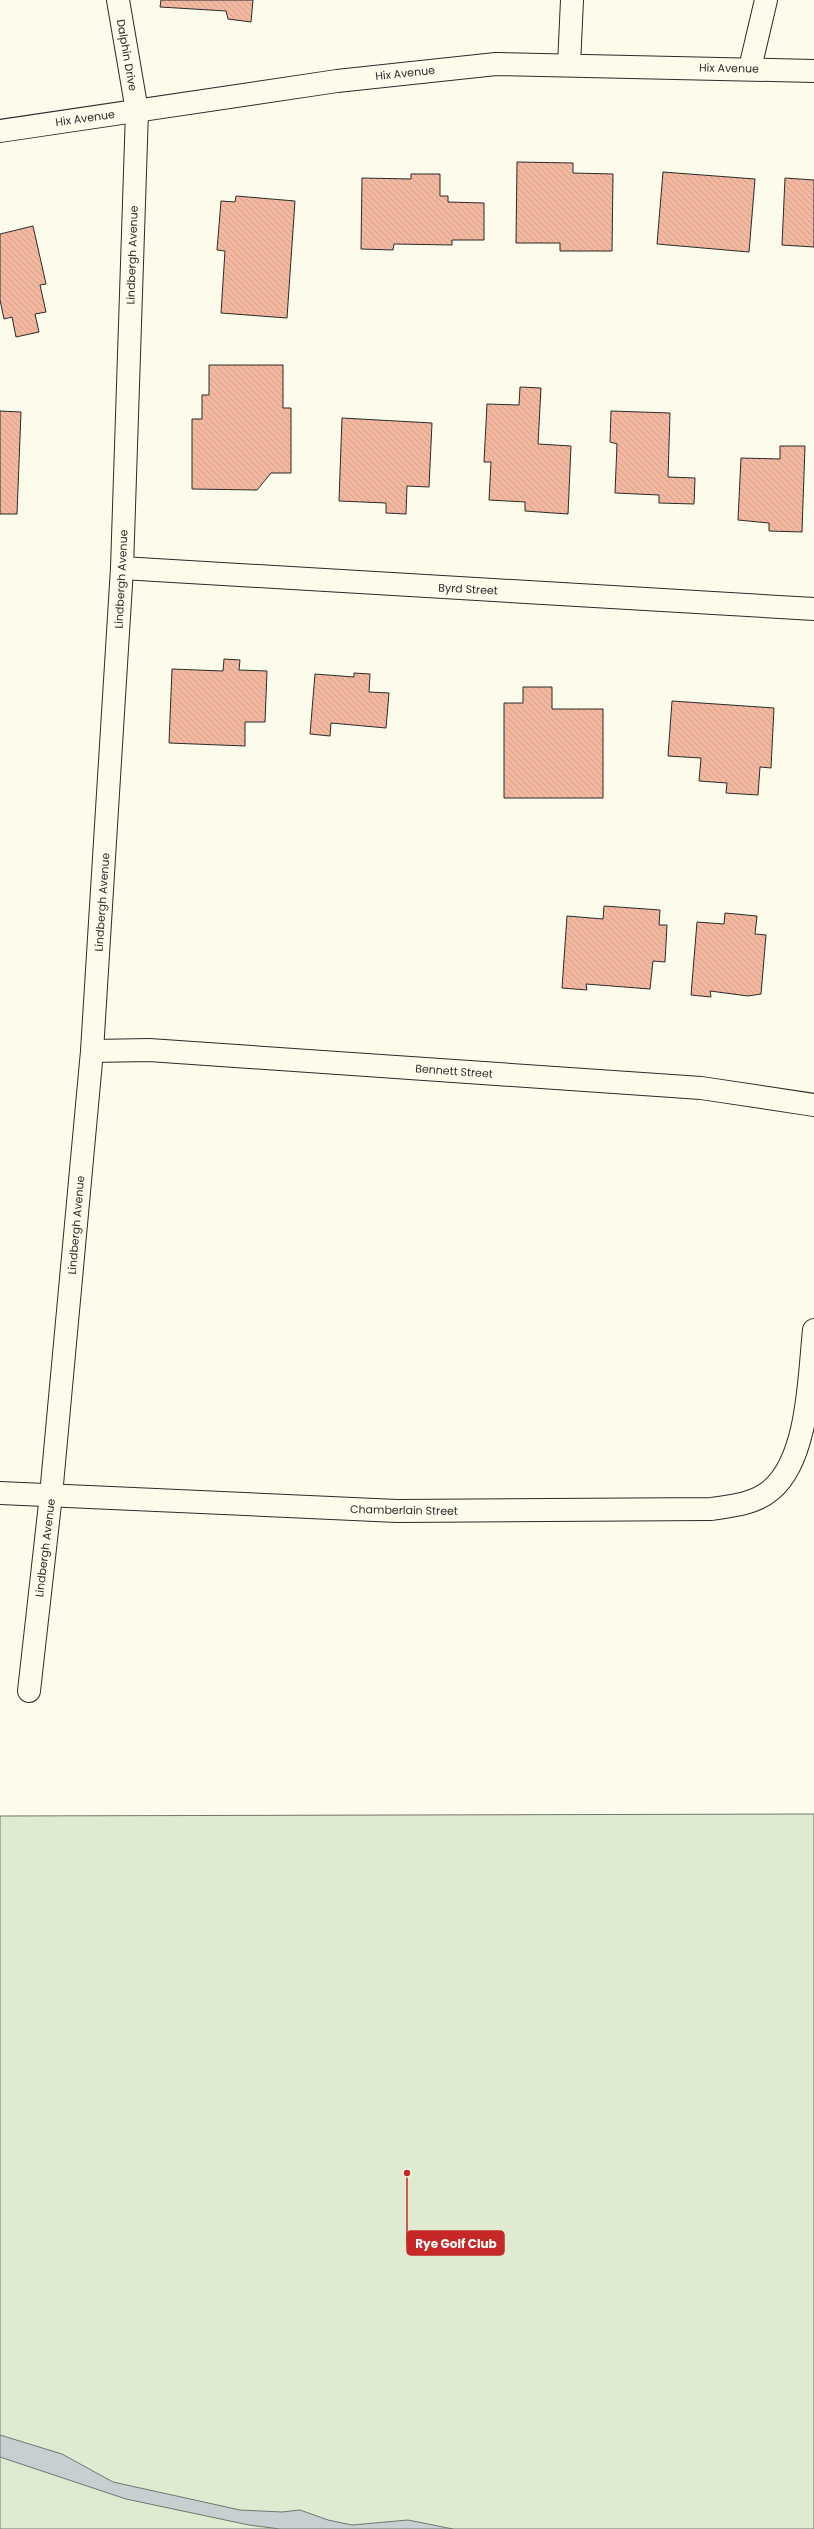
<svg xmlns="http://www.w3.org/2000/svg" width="814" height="2529" font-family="Poppins,sans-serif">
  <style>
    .grass { fill: #deebd1; stroke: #74746e }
    .water { fill: #c7d0d0; stroke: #74746e }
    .building { fill: url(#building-back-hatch); stroke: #2b2b2b }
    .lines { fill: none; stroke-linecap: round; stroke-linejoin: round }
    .street-casing { stroke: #2b2b2b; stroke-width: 24 }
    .street { stroke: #fdfbea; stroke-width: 22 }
    .labels { text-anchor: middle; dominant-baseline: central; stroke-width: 3; stroke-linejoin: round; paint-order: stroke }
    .street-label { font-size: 11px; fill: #2b2b2b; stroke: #fdfbea }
    .leader { fill: none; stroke: #c62828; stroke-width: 1.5 }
    .callout-dot { fill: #c62828; stroke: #fdfbea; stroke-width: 1.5 }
    .callout { fill: #c62828; stroke: #c62828; stroke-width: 1.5 }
    .callout-label { font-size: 12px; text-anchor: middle; font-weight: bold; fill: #fff }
  </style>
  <defs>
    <pattern id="building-back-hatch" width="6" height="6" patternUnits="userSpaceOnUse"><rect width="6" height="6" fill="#f2b8a0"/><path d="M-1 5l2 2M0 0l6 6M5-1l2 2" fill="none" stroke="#d09e8a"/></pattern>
  </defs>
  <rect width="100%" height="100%" fill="#fdfbea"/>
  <!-- grass -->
  <polygon class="grass" points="814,1814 814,2529 0,2529 0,1816"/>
  <!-- water -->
  <polygon class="water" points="0,2435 62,2454 113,2482 240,2510 282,2512 300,2510 328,2520 352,2525 408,2520 453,2529 280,2529 249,2525 126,2499 0,2457"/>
  <!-- building -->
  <g class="building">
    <polygon points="161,0 253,0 251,22 228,19 226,11 160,7"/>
    <polygon points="517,162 573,163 573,173 613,174 612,251 560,251 560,243 516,243"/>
    <polygon points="663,172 755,179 749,252 657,244"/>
    <polygon points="411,174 440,174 440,196 448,196 448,202 484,203 484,240 452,240 452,245 394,244 393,250 361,249 362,178 411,179"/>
    <polygon points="785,178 814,180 814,247 782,245"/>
    <polygon points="236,196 295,201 287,318 221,313 225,251 217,250 221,201 235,202"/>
    <polygon points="33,226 46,284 40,285 46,312 35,314 39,332 16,337 12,317 4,319 0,300 0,234"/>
    <polygon points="209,365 283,365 283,408 291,408 291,473 271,473 257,490 192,489 192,419 202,419 202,395 209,395"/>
    <polygon points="520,387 541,388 538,444 571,446 568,514 525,511 525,502 489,500 491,462 484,462 487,404 519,405"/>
    <polygon points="0,411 21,412 17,514 0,514"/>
    <polygon points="611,411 670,413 668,477 695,478 694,504 659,503 659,495 615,493 617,444 610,442"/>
    <polygon points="342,418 432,423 429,487 407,486 406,514 386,513 386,503 339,501"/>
    <polygon points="780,446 805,446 802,532 769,531 769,523 738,520 741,458 780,459"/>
    <polygon points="224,659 240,660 239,670 267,671 265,722 245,722 245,746 169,743 172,669 223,671"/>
    <polygon points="354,673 370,674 369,692 389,693 386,728 331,723 330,736 310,734 315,674 354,677"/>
    <polygon points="523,687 552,687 552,709 603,709 603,798 504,798 504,703 523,703"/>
    <polygon points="672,701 774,708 771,768 760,767 758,795 726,793 727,783 699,781 701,758 668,756"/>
    <polygon points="604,906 660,910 659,925 667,925 665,962 653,961 650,989 586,984 587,990 562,988 567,916 603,919"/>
    <polygon points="725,913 757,916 755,934 766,935 761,994 748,996 710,991 711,997 691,995 697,922 724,924"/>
  </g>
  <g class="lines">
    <!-- street casing -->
    <g class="street-casing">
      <g id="street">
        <polyline points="569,65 572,0"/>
        <polyline points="750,68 766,0"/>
        <polyline points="0,131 337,81 496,64 814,71"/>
        <polyline points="122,568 814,609"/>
        <polyline points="92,1051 149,1050 701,1088 814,1105"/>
        <path d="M0 1493 397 1511 711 1509C731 1506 755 1504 771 1490 809 1458 809 1376 814 1330"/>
        <polyline points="29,1691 51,1495 92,1051 122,568 137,111 118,0"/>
      </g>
    </g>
    <!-- street -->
    <use href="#street" class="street"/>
  </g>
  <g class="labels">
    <!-- street labels -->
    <g class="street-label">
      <text transform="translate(127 55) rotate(80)">Dalphin Drive</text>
      <text transform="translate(729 68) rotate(1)">Hix Avenue</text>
      <text transform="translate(405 73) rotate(-6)">Hix Avenue</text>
      <text transform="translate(85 118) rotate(-8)">Hix Avenue</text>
      <text transform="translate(132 255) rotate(-88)">Lindbergh Avenue</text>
      <text transform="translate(121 579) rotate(-87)">Lindbergh Avenue</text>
      <text transform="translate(468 589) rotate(3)">Byrd Street</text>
      <text transform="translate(102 902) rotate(-86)">Lindbergh Avenue</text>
      <text transform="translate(454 1071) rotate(4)">Bennett Street</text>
      <text transform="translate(76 1225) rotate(-85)">Lindbergh Avenue</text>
      <text transform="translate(404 1510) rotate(1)">Chamberlain Street</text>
      <text transform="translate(45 1548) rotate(-83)">Lindbergh Avenue</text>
    </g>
  </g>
  <!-- callouts -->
  <path class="leader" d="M407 2173L407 2243"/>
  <circle class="callout-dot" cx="407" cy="2173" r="4"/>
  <rect class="callout" x="407" y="2231" width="97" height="24" rx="4"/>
  <g class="callout-label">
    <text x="456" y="2248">Rye Golf Club</text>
  </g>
</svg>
